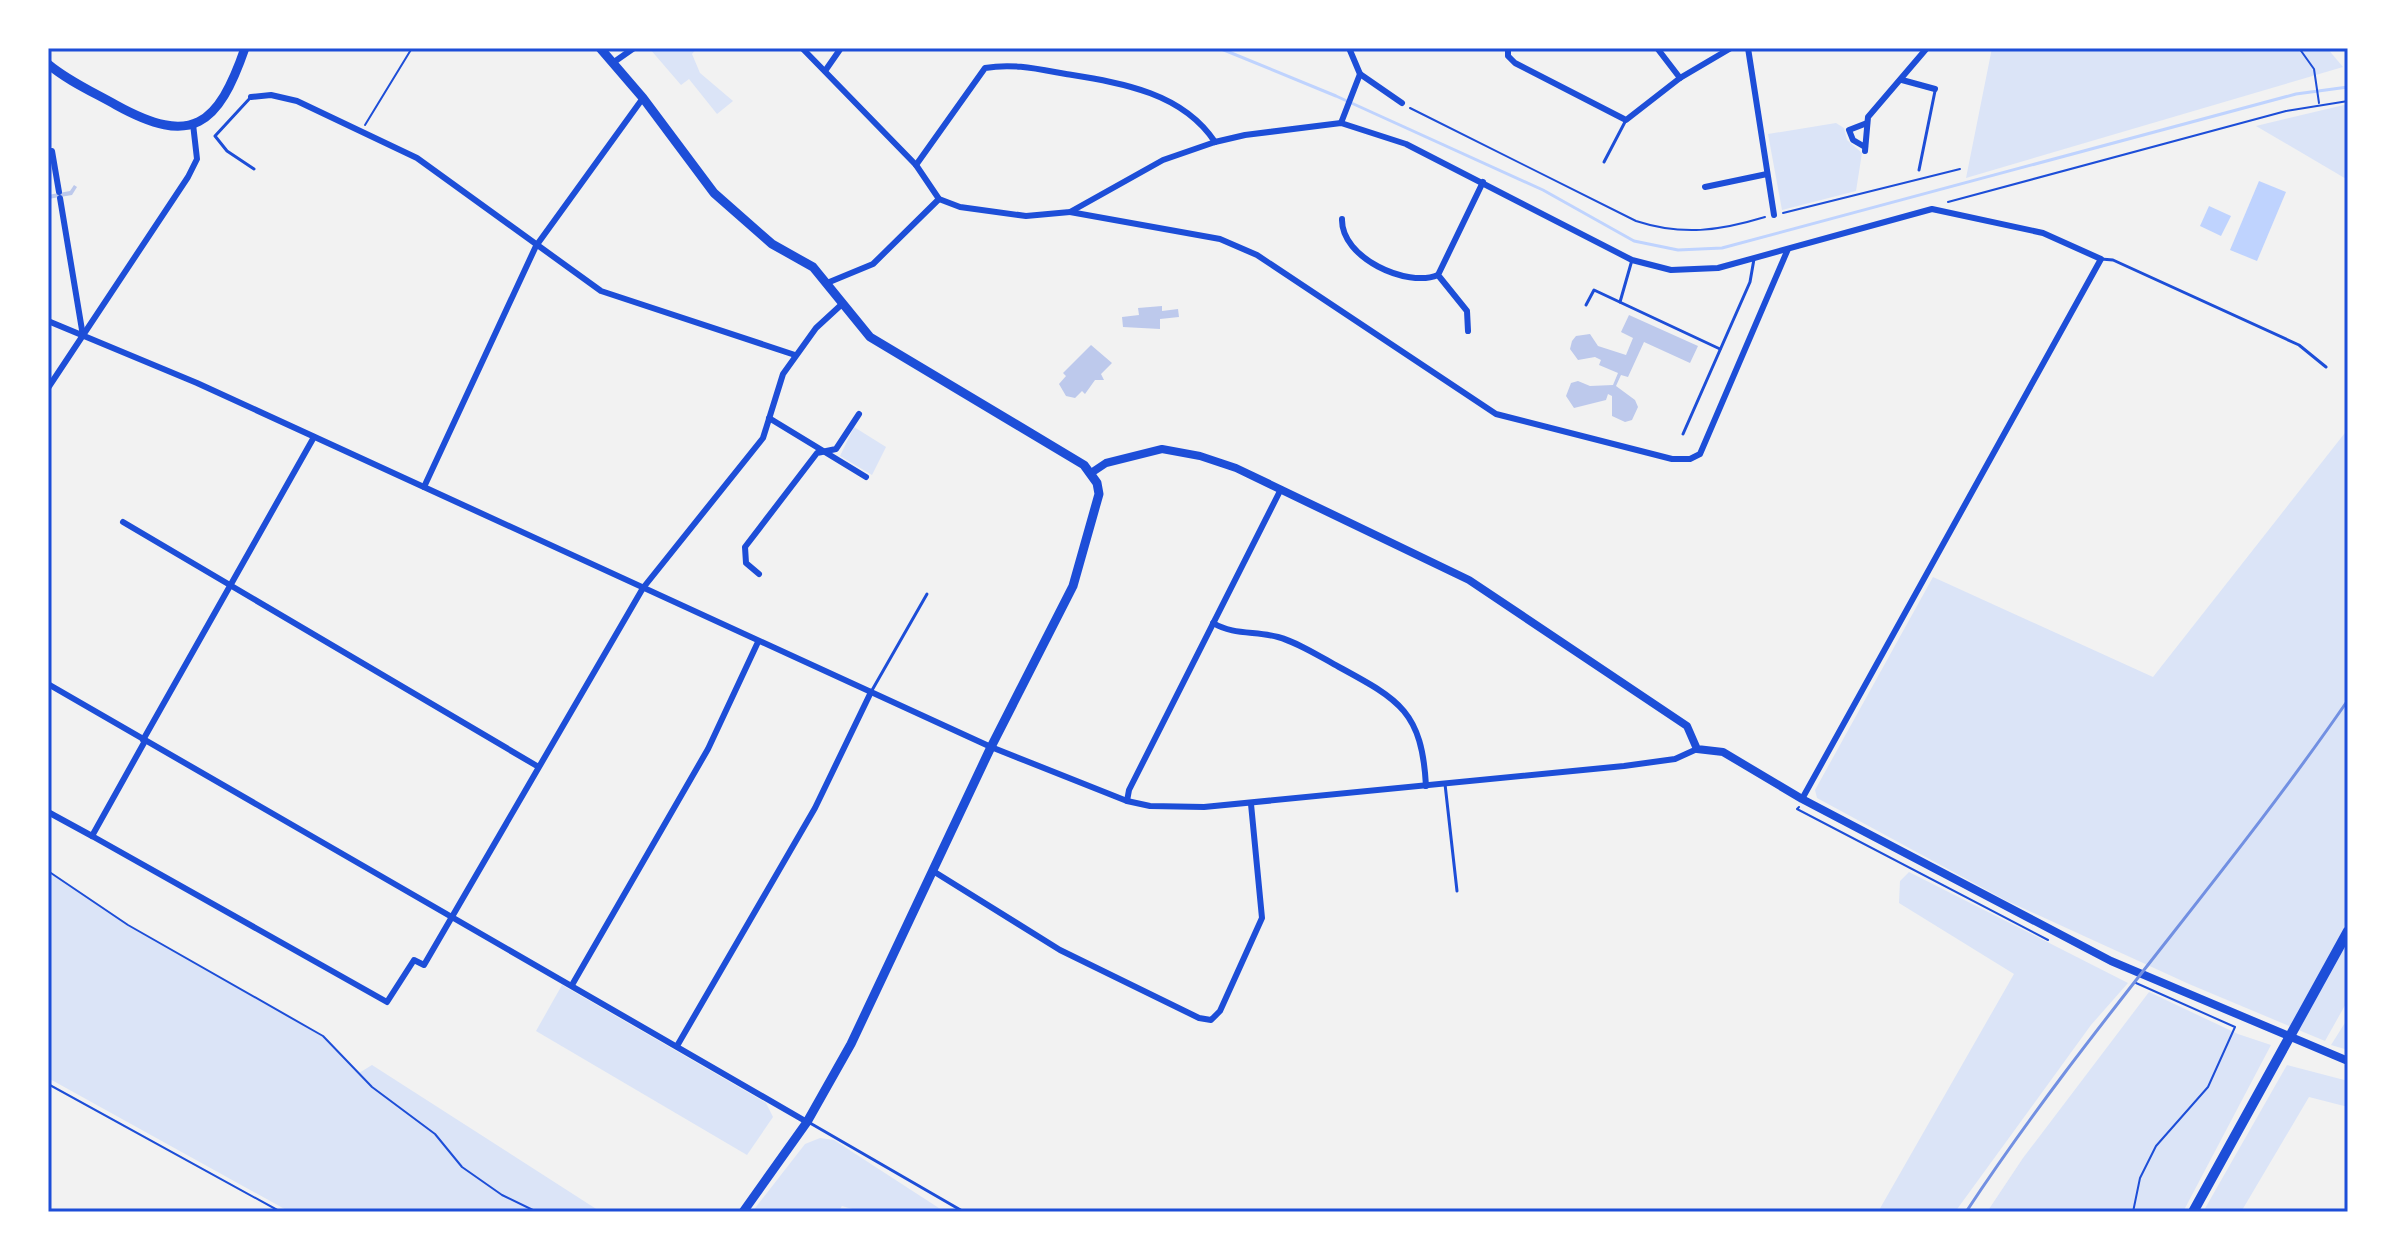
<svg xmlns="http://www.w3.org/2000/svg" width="2396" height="1260" font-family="Raleway,sans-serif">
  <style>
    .green { fill: #dbe4f7 }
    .water { fill: #bfd3fe }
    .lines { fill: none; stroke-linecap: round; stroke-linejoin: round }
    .stream { stroke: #bfd3fe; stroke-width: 3 }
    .building { fill: #bdc9ec }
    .path { stroke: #1d4ed8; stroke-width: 2 }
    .service { stroke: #1d4ed8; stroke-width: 3 }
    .minor { stroke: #1d4ed8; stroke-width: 6 }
    .tertiary { stroke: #1d4ed8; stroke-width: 8 }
    .secondary { stroke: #1d4ed8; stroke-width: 9 }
    .primary { stroke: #1d4ed8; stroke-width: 10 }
    .rail { stroke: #7290e2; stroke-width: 3 }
    .neatline { fill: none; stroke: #1d4ed8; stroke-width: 3 }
  </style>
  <rect width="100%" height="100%" fill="#f2f2f2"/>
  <!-- green -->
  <g class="green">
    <polygon points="697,48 692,54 700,73 733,101 717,114 689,79 681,85 650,49"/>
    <polygon points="1992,48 2327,48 2343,67 1966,178"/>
    <polygon points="2348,104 2348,180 2256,126"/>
    <polygon points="1836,123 1844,128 1847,140 1862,153 1856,191 1782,210 1768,134"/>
    <polygon points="854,427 886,447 872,475 840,456"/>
    <polygon points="2348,429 2348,1000 2325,1041 2189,984 2005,900 1817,798 1815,790 1933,577 2153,677"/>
    <polygon points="48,871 128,925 323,1036 359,1073 372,1065 601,1212 290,1212 48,1078"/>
    <polygon points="1909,872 2128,983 2091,1025 1955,1212 1878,1212 2014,974 1899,903 1900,881"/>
    <polygon points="562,985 766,1103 773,1117 747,1155 536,1031"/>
    <polygon points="2149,992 2238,1034 2271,1045 2183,1212 1987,1212 2023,1158"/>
    <polygon points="2348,1018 2348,1050 2331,1045"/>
    <polygon points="2287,1065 2348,1081 2348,1107 2309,1097 2241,1212 2203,1212"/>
    <polygon points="820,1138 834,1140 945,1212 863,1212 842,1206 838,1212 752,1212 805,1144"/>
  </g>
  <!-- water -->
  <g class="water">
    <polygon points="2259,181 2286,192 2257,261 2230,250"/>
    <polygon points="2209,206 2231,216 2221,236 2200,226"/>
  </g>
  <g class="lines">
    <!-- stream -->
    <polyline class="stream" points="1219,48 1336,96 1543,190 1634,241 1678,250 1722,248 2296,94 2348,87"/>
  </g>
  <!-- building -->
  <g class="building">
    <polygon points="74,185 77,187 72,195 48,199 48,195 70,191"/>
    <polygon points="1162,306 1162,311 1178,309 1179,317 1160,319 1160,329 1123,327 1122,317 1139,315 1138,308"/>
    <polygon points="1629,315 1698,346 1690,363 1644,342 1628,377 1621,375 1616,386 1635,400 1638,407 1632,420 1625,422 1612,416 1612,396 1608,394 1606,400 1574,408 1566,396 1571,383 1578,381 1590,386 1613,385 1618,373 1599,365 1601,360 1595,357 1578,360 1570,349 1572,341 1576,336 1590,334 1598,346 1626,355 1633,338 1621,332"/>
    <polygon points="1091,345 1112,363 1101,374 1104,380 1095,380 1085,394 1082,391 1075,398 1066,396 1059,384 1066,376 1063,373"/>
  </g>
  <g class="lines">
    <!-- path -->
    <g class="path">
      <polyline points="2299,48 2314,69 2319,103"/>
      <path d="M1410 108 1636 221C1682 236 1719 231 1765 217"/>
      <polyline points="365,125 412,48"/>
      <polyline points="1948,202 2286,111 2348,101"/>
      <polyline points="1783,213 1960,169"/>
      <polyline points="1799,807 1797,809 2048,940"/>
      <polyline points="48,871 128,925 323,1036 372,1087 435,1134 462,1167 502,1195 537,1212"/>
      <polyline points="48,1084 281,1212"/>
      <polyline points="2133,1212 2140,1178 2156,1146 2208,1087 2235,1027 2136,983"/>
    </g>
    <!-- service -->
    <g class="service">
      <polyline points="251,97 215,136 227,151 254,169"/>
      <polyline points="1604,162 1626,120"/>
      <polyline points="1919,170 1935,91"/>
      <polyline points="2101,259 2113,260 2299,345 2326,367"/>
      <polyline points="1620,302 1632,260"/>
      <polyline points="1586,305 1594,290 1720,349"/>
      <polyline points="1683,434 1750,282 1754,259"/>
      <polyline points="871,692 927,594"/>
      <polyline points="1445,784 1457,891"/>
      <polyline points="810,1123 964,1212"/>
    </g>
    <!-- minor -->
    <g class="minor">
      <polyline points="802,48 916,165 939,199 960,207 1026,216 1070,212 1163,160 1215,142 1245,135 1341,123 1406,144 1632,260 1671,270 1718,268 1932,209 2043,233 2101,259 1802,799"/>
      <polyline points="1508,48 1508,56 1515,63 1626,120 1680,78 1731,48"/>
      <polyline points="1657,48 1680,78"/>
      <polyline points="1748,48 1774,215"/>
      <polyline points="614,62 634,48"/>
      <polyline points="825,71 841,48"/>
      <polyline points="1360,74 1402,103"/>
      <polyline points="1902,80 1935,89"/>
      <polyline points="251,97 271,95 297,101 417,158 601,291 795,355"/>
      <polyline points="1341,123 1360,74 1349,48"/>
      <polyline points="1865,147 1853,140 1849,130 1867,123"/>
      <polyline points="52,151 59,192"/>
      <polyline points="1865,151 1868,117 1927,48"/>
      <path d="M916 165 985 68C1013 63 1038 69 1066 74 1121 83 1182 92 1215 142"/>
      <polyline points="1705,187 1767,174"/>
      <polyline points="60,198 83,336"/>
      <polyline points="1070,212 1220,239 1257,255 1496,414 1672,459 1690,459 1700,454 1788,249"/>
      <path d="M1342 219C1341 258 1407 288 1438 275"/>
      <polyline points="827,283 873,264 939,199"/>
      <polyline points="48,321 197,383 991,747 1127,801 1150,806 1204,807 1624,766 1675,759 1697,749"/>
      <polyline points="1468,331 1467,311 1438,275 1483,182"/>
      <polyline points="48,388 188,177 197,159 193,124"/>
      <polyline points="769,418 866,477"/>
      <polyline points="424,487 536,246 643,98"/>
      <polyline points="123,522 537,766"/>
      <polyline points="759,574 746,563 745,547 817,453 836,449 859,414"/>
      <path d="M1213 623C1233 635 1255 631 1278 637 1299 643 1319 656 1339 667 1400 700 1422 712 1426 786"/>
      <polyline points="48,684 807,1122"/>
      <polyline points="143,740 314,437"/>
      <polyline points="145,741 92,836 387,1002 414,960 424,965 643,588 763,438 783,374 816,328 841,305"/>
      <polyline points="1127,801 1129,790 1281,489"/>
      <polyline points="48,812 92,836"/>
      <polyline points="933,871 1060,950 1199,1018 1211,1020 1220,1011 1262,918 1251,804"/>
      <polyline points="572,985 708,749 758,642"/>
      <polyline points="677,1046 815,808 871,692"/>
    </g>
    <!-- tertiary -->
    <polyline class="tertiary" points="1091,473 1106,463 1162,449 1200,456 1236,468 1469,580 1687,726 1697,749 1723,752 1802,799 2111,961 2348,1061"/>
    <!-- secondary -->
    <g class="secondary">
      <polyline points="600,48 643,98 714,193 772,244 813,267 870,337 1084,465 1097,483 1099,494 1073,586 991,747 851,1044 807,1122 743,1212"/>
      <path d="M48 64C68 81 93 92 116 105 192 147 218 126 245 48"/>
    </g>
    <!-- primary -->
    <polyline class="primary" points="2193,1212 2348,931"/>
    <!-- rail -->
    <path class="rail" d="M1966 1212C2083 1034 2227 876 2348 700"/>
  </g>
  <!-- border -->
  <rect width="2396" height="1260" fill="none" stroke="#ffffff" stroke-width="100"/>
  <rect x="50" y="50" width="2296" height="1160" class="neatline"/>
</svg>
